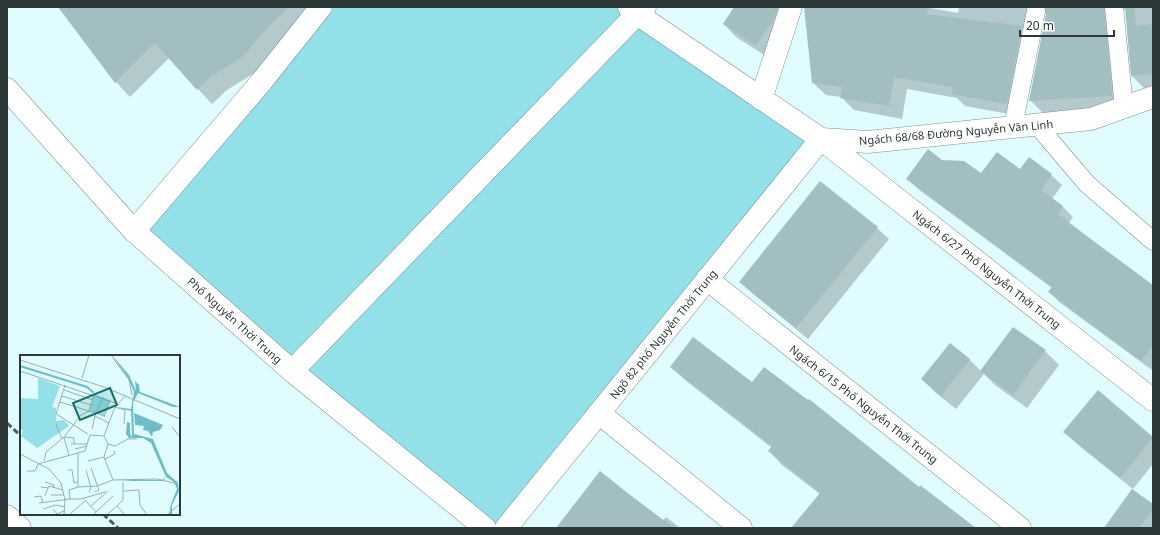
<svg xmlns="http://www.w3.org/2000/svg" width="1160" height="535" font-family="'Noto Sans',sans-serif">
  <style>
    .green { fill: #92e0e8 }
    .shadow { fill: #0003 }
    .building { fill: #a3bec1 }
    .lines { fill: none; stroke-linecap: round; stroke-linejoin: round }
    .lane-casing { stroke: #799396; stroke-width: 19 }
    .street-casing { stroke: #799396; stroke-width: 23 }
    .secondary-casing { stroke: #799396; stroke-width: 23 }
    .highway-casing { stroke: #799396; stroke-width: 23 }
    .lane { stroke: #fff; stroke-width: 18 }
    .street { stroke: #fff; stroke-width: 22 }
    .secondary { stroke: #fff; stroke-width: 22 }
    .highway { stroke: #fff; stroke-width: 22 }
    .rail { stroke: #4e5c5e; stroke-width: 3; stroke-dasharray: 6 3; stroke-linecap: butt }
    .labels { text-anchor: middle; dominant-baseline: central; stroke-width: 4; stroke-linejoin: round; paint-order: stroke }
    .street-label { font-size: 11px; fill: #2d3839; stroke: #fff }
    .inset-river { fill: none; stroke: #6bbec8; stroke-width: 2 }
    .inset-road { fill: none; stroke: #98aeb0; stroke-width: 1 }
    .view { fill: #0f766e; fill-opacity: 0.15; stroke: #0f766e; stroke-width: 2 }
    .inset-edge { fill: none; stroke: #2d3839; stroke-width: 2 }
  </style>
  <rect width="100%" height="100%" fill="#e0fcff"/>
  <!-- green -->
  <polygon class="green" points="318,7 629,7 821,139 506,528 485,528 134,231"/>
  <!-- shadow -->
  <g class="shadow">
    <polygon points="60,7 304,7 311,14 256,72 227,90 212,104 169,58 130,97 116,82"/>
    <polygon points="735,7 802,7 795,10 769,58 736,37 724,24"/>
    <polygon points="805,7 925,7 958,13 959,7 1153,7 1153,88 1145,89 1132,76 1126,9 1120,11 1124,108 1043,113 1030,100 1047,12 1041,16 1019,116 965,106 957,98 907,89 902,119 854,110 841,97 826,95 813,83"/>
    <polygon points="1029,159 1051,175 1062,185 1052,199 1063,207 1073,217 1069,223 1153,286 1153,369 1152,370 1059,302 1049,291 1052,288 918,189 908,179 942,161 981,175 1020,171"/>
    <polygon points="877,228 889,239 808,339 752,293 740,282"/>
    <polygon points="950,344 970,360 981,371 1045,351 1059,365 1027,408 995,385 984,374 956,409 936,393 922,379"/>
    <polygon points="671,367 752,384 919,488 971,528 792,528 820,494 782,465 769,451 772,448 685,380"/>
    <polygon points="1098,392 1153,438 1153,464 1133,489 1077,444 1065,432"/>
    <polygon points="1153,506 1153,528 1106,528"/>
    <polygon points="666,517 680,528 558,528 663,520"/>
  </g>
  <!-- building -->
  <g class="building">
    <polygon points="58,7 289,7 267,28 241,58 212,76 197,90 155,43 115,83"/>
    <polygon points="734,7 778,7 774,19 756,46 723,24"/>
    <polygon points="804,7 928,7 926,14 1022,26 1007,104 952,94 953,87 894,77 889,106 840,98 842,87 812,83"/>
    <polygon points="1046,7 1104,7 1112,96 1029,101 1046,13"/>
    <polygon points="1125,7 1134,7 1136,26 1153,24 1153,74 1131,76"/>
    <polygon points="928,149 942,160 964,161 981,173 997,152 1020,169 1029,157 1052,174 1041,190 1063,206 1058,214 1088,237 1153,285 1153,345 1141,361 1048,292 1052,287 906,179"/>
    <polygon points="820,181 878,227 796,328 739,282"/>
    <polygon points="1013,327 1046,350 1013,395 980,371"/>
    <polygon points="693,337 752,382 764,367 808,400 809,399 919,487 920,485 976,528 791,528 820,493 768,451 772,446 670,367"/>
    <polygon points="950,343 970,359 941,396 921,379"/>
    <polygon points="1098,390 1153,437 1120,478 1063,432"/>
    <polygon points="600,471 625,491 674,528 556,528"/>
    <polygon points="1132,489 1153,504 1153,509 1139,528 1104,528"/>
  </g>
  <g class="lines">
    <!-- lane casing -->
    <g class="lane-casing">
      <g id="lane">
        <polyline points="1114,7 1124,107"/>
        <polyline points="1036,124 1087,184 1153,241"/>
        <polyline points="1013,127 1036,11"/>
      </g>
    </g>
    <!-- street casing -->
    <g class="street-casing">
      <g id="street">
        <polyline points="645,7 637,14 821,139 868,142 1091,119 1153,97"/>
        <polyline points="761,99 791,7"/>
        <polyline points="134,231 262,81 321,7"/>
        <polyline points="707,279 1020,528"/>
        <polyline points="292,371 637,14 629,7"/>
        <polyline points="599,413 741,528"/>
        <polyline points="506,528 821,139 1153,400"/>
      </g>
    </g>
    <!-- secondary casing -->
    <g class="secondary-casing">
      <polyline id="secondary" points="7,89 134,231 292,371 485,528"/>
    </g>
    <!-- highway casing -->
    <g class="highway-casing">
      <polyline id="highway" points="7,516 20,528"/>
    </g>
    <!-- lane -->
    <use href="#lane" class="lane"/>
    <!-- street -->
    <use href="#street" class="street"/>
    <!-- secondary -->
    <use href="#secondary" class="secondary"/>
    <!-- highway -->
    <use href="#highway" class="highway"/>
    <!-- rail -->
    <g class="rail">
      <polyline points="7,423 21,436"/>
      <polyline points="103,514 118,528"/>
    </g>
  </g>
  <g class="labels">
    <!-- street labels -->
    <g class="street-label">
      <text transform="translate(956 132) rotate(-5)">Ngách 68/68 Đường Nguyễn Văn Linh</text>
      <text transform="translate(987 269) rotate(38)">Ngách 6/27 Phố Nguyễn Thời Trung</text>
      <text transform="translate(235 320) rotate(42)">Phố Nguyễn Thời Trung</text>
      <text transform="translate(663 334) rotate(-51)">Ngõ 82 phố Nguyễn Thời Trung</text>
      <text transform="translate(864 404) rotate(38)">Ngách 6/15 Phố Nguyễn Thời Trung</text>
    </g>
  </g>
  <!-- overview -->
  <g transform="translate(20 355)">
    <rect width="160" height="160" fill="#e0fcff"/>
    <path d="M18 23 40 31 32 52 36 53V66L44 65 49 71 17 93 1 81 3 76 0 73V43L18 44ZM74 39 90 45 84 61 69 56Z" fill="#92e0e8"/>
    <path d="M92 0 109 20 116 36 115 26 119 30 120 37 160 52H153L118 38 113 48 114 79 133 84 147 118 158 128 159 136 152 150V160H149L151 149 157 134 154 127 146 122 143 126H112L101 125H142L146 122 131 88 123 83H109L106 79 107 67 110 68V77L111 81 112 82 111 56 96 52 111 54 114 37 108 23ZM114 58 143 70 140 75 133 77 132 82 128 76 123 75 124 71 115 70Z" fill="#6bbec8"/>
    <path class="inset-river" d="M0 11 67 32 74 38"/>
    <path class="inset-road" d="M91 0 109 25 112 40M0 5 84 32 160 64M0 16 98 49M62 23 69 0M45 30 36 59 68 79M44 35 73 45M42 41 71 50M83 42 76 58 84 61M40 47 69 56 74 39M95 52 105 55 104 69M84 62 90 45M36 69 42 84M152 72 160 82M72 74 75 61M44 82 54 83V89M44 83 49 100M51 89H67M88 89 95 91 108 84H117M55 94 67 91M0 99 29 114 41 128 45 145 44 160M85 104 95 99 94 96M24 106 26 97 44 82 61 60 69 56 76 58 75 61 89 68M68 106 84 102M18 109 65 96 70 80 84 81 95 52 105 41M71 113 79 135 75 137M48 115H52L54 128 57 127M66 115 71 133 69 137M7 116H15L18 109M93 125 137 124 154 128 157 126M25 127 34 130 33 133M21 132 28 133 25 141M58 132V98M28 133 29 131 43 135M104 136 119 135 120 150 127 160M31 140H44M14 142 21 141 23 147M50 144H61L85 137M65 145 76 157M19 148 50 144 49 135 58 132 77 131 93 125 84 102 88 89 84 81M71 151 88 136M97 151 105 160M23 154 36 150 45 152M33 154 37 159 44 156M49 160 66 145M73 160 93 141M87 160 103 145V127M147 160 160 149"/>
    <path class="view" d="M90 33 97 50 60 65 53 48Z"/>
    <rect width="160" height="160" class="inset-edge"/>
  </g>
  <!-- border -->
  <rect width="1160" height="535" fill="none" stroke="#2d3839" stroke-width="16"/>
  <!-- scale -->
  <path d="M1020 30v6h94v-6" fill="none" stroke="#2d3839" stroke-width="2"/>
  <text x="1026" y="30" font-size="12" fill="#2d3839" stroke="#ffffff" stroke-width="3" paint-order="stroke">20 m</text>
</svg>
